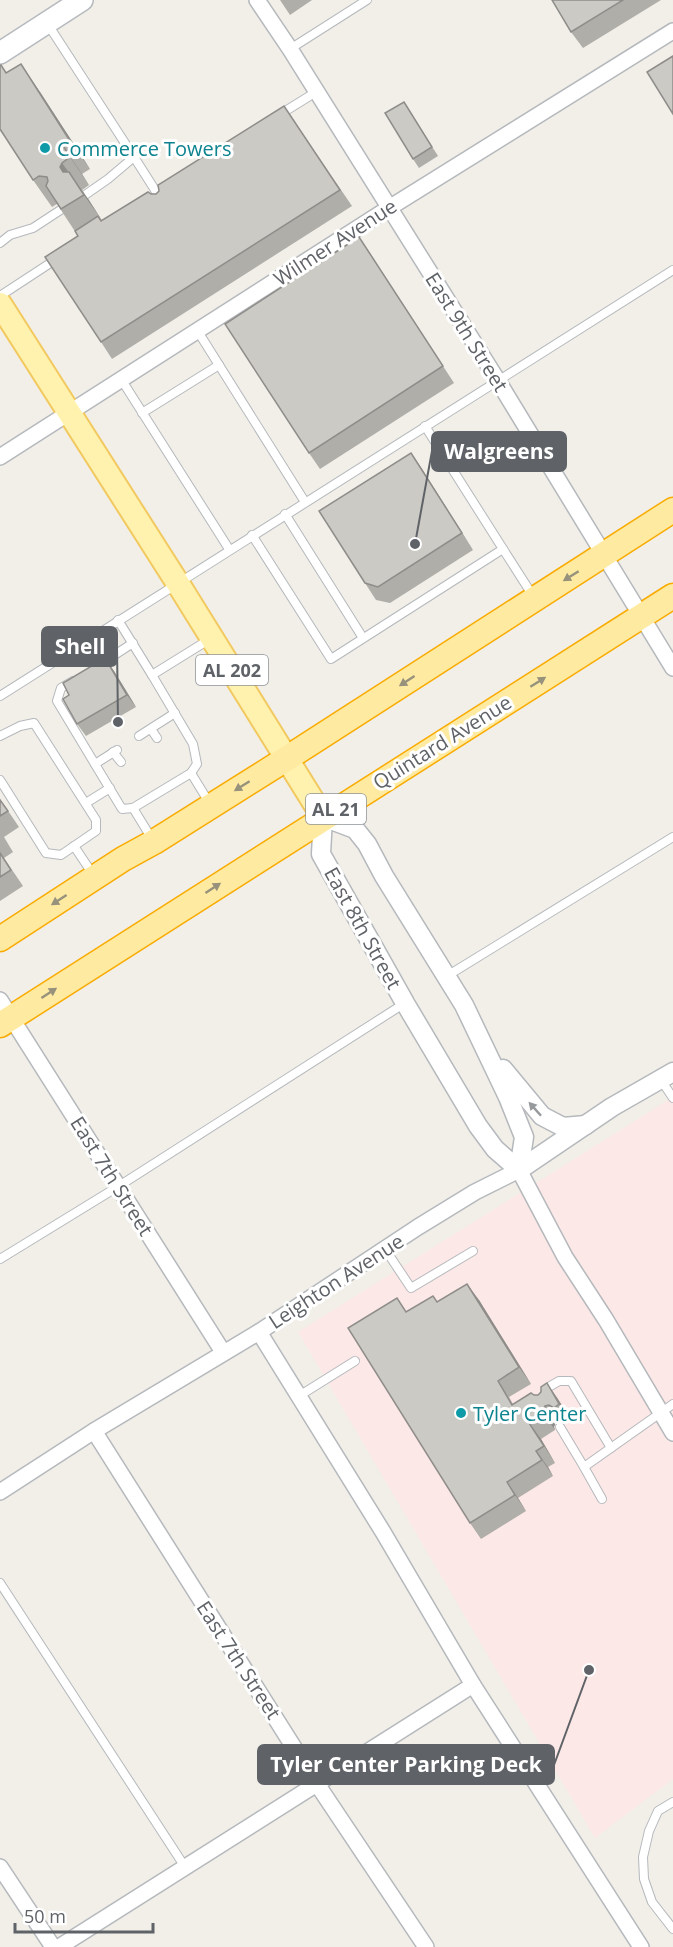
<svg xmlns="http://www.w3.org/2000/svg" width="673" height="1947" font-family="'Open Sans',sans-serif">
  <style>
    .medical { fill: #fce8e6 }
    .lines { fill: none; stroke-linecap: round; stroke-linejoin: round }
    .service-casing { stroke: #b5b8bc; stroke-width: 10 }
    .minor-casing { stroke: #b5b8bc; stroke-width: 18 }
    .tertiary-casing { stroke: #b5b8bc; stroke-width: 21 }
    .secondary-casing { stroke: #b6babf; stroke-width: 24 }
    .primary-casing { stroke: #f2c960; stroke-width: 26 }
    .trunk-casing { stroke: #f9ab00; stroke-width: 27 }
    .service { stroke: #fff; stroke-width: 8 }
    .minor { stroke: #fff; stroke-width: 15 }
    .tertiary { stroke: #fff; stroke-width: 18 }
    .secondary { stroke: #fff; stroke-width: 21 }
    .primary { stroke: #fff2af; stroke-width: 22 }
    .trunk { stroke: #feeaa1; stroke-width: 24 }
    .wall { fill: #afaea9 }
    .shaded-wall { fill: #8f8d8a }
    .building { fill: #cccac5; stroke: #8f8d8a; stroke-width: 1.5 }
    .oneway { fill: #97927c }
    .oneway2 { fill: #979a9d }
    .culture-dot { fill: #0f9aa8; stroke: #fff; stroke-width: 2 }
    .labels { text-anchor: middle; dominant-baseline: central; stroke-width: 6; stroke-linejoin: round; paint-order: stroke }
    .shield { fill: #fff; stroke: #8f9295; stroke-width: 1.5 }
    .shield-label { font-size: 18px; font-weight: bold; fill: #5f6368 }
    .culture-label { font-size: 20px; fill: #0d838f; stroke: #fff; text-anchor: start }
    .street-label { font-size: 20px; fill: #5f6368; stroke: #fff }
    .leader { fill: none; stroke: #5f6368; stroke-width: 2 }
    .callout-dot { fill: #5f6368; stroke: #fff; stroke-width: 2 }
    .callout { fill: #5f6368; stroke: #5f6368; stroke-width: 2 }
    .callout-label { font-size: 21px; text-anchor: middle; font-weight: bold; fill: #fff }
  </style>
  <rect width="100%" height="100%" fill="#f1efe8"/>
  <!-- medical -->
  <polygon class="medical" points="673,1097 673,1779 595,1838 298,1332"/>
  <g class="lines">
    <!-- service casing -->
    <g class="service-casing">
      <g id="service">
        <polyline points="47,23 134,157 108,179 85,195"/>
        <polyline points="290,49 367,0"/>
        <polyline points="279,115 316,92"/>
        <polyline points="134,157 162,201"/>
        <polyline points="0,243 10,235 33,228 62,209"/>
        <polyline points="0,296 58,258"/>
        <polyline points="197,330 305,502"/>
        <polyline points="121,379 229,549"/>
        <polyline points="142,413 219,365"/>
        <polyline points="285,514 363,638"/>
        <polyline points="252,535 331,659 503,549 425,426"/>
        <polyline points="503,549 533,596"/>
        <polyline points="118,620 152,675 210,639"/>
        <polyline points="99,665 133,643"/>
        <polyline points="152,675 193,744 197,764 191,773"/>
        <polyline points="73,681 61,688 57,701 122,809 133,808"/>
        <polyline points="0,696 673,270"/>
        <polyline points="151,729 157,738"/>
        <polyline points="0,736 20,726 34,723 96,820 96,831 61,855 46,853 0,780"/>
        <polyline points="139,736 175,713"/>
        <polyline points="113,752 121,762"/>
        <polyline points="95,764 117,750"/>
        <polyline points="86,803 110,788"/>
        <polyline points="152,839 133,808 191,773 210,804"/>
        <polyline points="74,846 94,876"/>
        <polyline points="447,976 673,837"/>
        <polyline points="661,1080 673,1098"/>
        <polyline points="385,1249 411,1288 473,1251"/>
        <polyline points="0,1259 119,1186 405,1003"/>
        <polyline points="545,1394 547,1388 559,1381 571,1381 611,1448"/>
        <polyline points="299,1396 355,1361"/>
        <polyline points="560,1427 584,1467 673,1404"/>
        <polyline points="584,1467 602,1499"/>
        <polyline points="0,1583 185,1867"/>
        <polyline points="673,1802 658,1811 649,1831 643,1857 644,1879 652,1902 673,1929"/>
      </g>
    </g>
    <!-- minor casing -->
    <g class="minor-casing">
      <g id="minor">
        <polyline points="257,0 290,49 498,381 673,668"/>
        <polyline points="0,457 389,208 673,31"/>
        <polyline points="0,1000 223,1352"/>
        <polyline points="259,1332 383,1532 473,1685 641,1947"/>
        <polyline points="94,1431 317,1784 426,1947"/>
        <polyline points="0,1492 94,1431 259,1332 418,1227 475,1192 519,1170 565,1257 606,1320 673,1433"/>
        <polyline points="0,1867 53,1947"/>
        <polyline points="59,1947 473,1685"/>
      </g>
    </g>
    <!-- tertiary casing -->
    <g class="tertiary-casing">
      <g id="tertiary">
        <polygon points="323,817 355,829 367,844 384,876 464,1005 508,1097 524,1137 519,1170 495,1149 478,1126 405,1003 321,854"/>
        <polyline points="503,1069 542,1116 563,1127 586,1125"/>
        <polyline points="519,1170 612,1107 673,1072"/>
      </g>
    </g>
    <!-- secondary casing -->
    <g class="secondary-casing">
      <polyline id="secondary" points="0,53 82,0"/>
    </g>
    <!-- primary casing -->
    <g class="primary-casing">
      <polyline id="primary" points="0,304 177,582 323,817"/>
    </g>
    <!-- trunk casing -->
    <g class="trunk-casing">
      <g id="trunk">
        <polyline points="0,939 123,859 154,842 286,759 673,510"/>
        <polyline points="0,1025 673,596"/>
      </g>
    </g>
    <!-- service -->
    <use href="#service" class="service"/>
    <!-- minor -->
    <use href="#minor" class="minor"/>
    <!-- tertiary -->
    <use href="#tertiary" class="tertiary"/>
    <!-- secondary -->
    <use href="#secondary" class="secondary"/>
    <!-- primary -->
    <use href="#primary" class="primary"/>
    <!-- trunk -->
    <use href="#trunk" class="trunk"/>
  </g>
  <!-- wall -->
  <g class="wall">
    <polygon points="280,0 312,0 290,15"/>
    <polygon points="552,0 661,0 583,48 571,32"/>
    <polygon points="1,65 7,73 40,92 90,169 82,174 89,185 82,190 102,221 151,194 156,194 284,106 352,206 112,359 101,342 78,236 57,204 52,207 33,180"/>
    <polygon points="404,102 438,156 419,168 413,159"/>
    <polygon points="359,237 454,383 320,469 309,453"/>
    <polygon points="411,453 422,469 473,550 390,603 376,600 365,583"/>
    <polygon points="114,671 136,707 86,736 77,724"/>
    <polygon points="0,799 19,827 4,837 13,852 4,858 23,886 0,901"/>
    <polygon points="479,1300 531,1384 509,1397 513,1404 534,1395 538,1395 547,1383 571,1420 565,1424 560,1421 556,1422 554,1427 555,1430 541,1439 555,1463 548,1467 553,1476 518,1498 526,1511 481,1539 470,1523 407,1312 438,1302"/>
  </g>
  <!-- shaded-wall -->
  <g class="shaded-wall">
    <polygon points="21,64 40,92 90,169 70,141"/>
    <polygon points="63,146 82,174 89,185 70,157"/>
    <polygon points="62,163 89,200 103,222 84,195 63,172 60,167"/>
    <polygon points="359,237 370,253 454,383 443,366"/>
    <polygon points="411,453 422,469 473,550 462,533"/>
    <polygon points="105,658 114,671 136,707 127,695"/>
    <polygon points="467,1284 479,1300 531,1384 519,1367"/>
    <polygon points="547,1383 558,1399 571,1420 559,1404"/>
    <polygon points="545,1406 556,1422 554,1427 555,1430 544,1414 543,1410"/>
    <polygon points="529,1423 541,1439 555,1463 544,1446"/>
    <polygon points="536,1451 548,1467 553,1476 542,1460"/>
    <polygon points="507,1482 518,1498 526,1511 515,1495"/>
  </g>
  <!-- building -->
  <g class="building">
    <polygon points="552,0 623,0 571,32"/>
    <polygon points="673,56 673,114 647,72"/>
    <polygon points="21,64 70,141 63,146 70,157 62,163 60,167 63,172 69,172 84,195 61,209 46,186 48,181 47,177 39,176 33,180 0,129 0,66 1,65 6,73"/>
    <polygon points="404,102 432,147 413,159 385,113"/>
    <polygon points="284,106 340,190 101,342 45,257 78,236 75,231 98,216 101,221 148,192 151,194 156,194 159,191 158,185"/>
    <polygon points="359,237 443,366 309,453 225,324"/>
    <polygon points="411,453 462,533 378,587 365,583 319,511"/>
    <polygon points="105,658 127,695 77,724 63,699 69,695 63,683"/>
    <polygon points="0,800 8,811 0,816"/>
    <polygon points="0,853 11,870 0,877"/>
    <polygon points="467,1284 519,1367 498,1381 512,1405 531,1393 534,1395 538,1395 541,1392 541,1387 547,1383 559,1404 554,1408 549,1405 545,1406 543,1410 544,1414 529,1423 544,1446 536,1451 542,1460 507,1482 515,1495 470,1523 348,1328 397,1298 406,1312 433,1296 437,1302"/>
  </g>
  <!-- one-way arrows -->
  <defs><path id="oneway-solid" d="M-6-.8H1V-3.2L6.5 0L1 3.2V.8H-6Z" transform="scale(1.5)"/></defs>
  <g class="oneway">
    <use href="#oneway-solid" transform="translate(571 576) rotate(148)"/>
    <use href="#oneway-solid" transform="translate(407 681) rotate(147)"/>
    <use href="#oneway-solid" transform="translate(538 682) rotate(-32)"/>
    <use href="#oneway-solid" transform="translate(242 786) rotate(148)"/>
    <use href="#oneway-solid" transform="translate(213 888) rotate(-33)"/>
    <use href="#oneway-solid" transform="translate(59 900) rotate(147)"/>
    <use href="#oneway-solid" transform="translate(49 993) rotate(-33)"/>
  </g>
  <use class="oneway2" href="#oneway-solid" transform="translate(535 1109) rotate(-132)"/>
  <!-- markers -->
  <g class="culture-dot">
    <circle cx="45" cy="148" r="6"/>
    <circle cx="461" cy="1413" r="6"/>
  </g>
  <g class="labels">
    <!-- shield labels -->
    <g class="shield">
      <rect x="196" y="655" width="72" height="30" rx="4.5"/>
      <rect x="306" y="794" width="60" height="30" rx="4.5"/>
    </g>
    <g class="shield-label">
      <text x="232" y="670">AL 202</text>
      <text x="336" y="809">AL 21</text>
    </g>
    <!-- culture labels -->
    <g class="culture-label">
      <text x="57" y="148">Commerce Towers</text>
      <text x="473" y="1413">Tyler Center</text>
    </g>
    <!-- street labels -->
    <g class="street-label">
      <text transform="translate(335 242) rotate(-33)">Wilmer Avenue</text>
      <text transform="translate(467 332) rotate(58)">East 9th Street</text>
      <text transform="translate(442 742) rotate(-32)">Quintard Avenue</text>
      <text transform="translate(363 928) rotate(61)">East 8th Street</text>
      <text transform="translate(112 1176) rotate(58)">East 7th Street</text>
      <text transform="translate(336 1281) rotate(-33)">Leighton Avenue</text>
      <text transform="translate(239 1660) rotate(57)">East 7th Street</text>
    </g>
  </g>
  <!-- callouts -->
  <path class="leader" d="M415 544L432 451M118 722L117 647M589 1670L554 1765"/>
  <g class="callout-dot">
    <circle cx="415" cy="544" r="6"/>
    <circle cx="118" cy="722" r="6"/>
    <circle cx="589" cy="1670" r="6"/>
  </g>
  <g class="callout">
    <rect x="432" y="432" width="134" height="39" rx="6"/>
    <rect x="42" y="627" width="75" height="39" rx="6"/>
    <rect x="258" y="1745" width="296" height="39" rx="6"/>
  </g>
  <g class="callout-label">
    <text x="499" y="459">Walgreens</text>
    <text x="80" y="654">Shell</text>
    <text x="406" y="1772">Tyler Center Parking Deck</text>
  </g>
  <!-- scale -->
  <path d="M15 1923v9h138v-9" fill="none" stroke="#5f6368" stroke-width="3"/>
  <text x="24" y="1923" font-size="18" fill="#5f6368" stroke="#ffffff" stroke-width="4.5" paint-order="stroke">50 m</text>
</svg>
